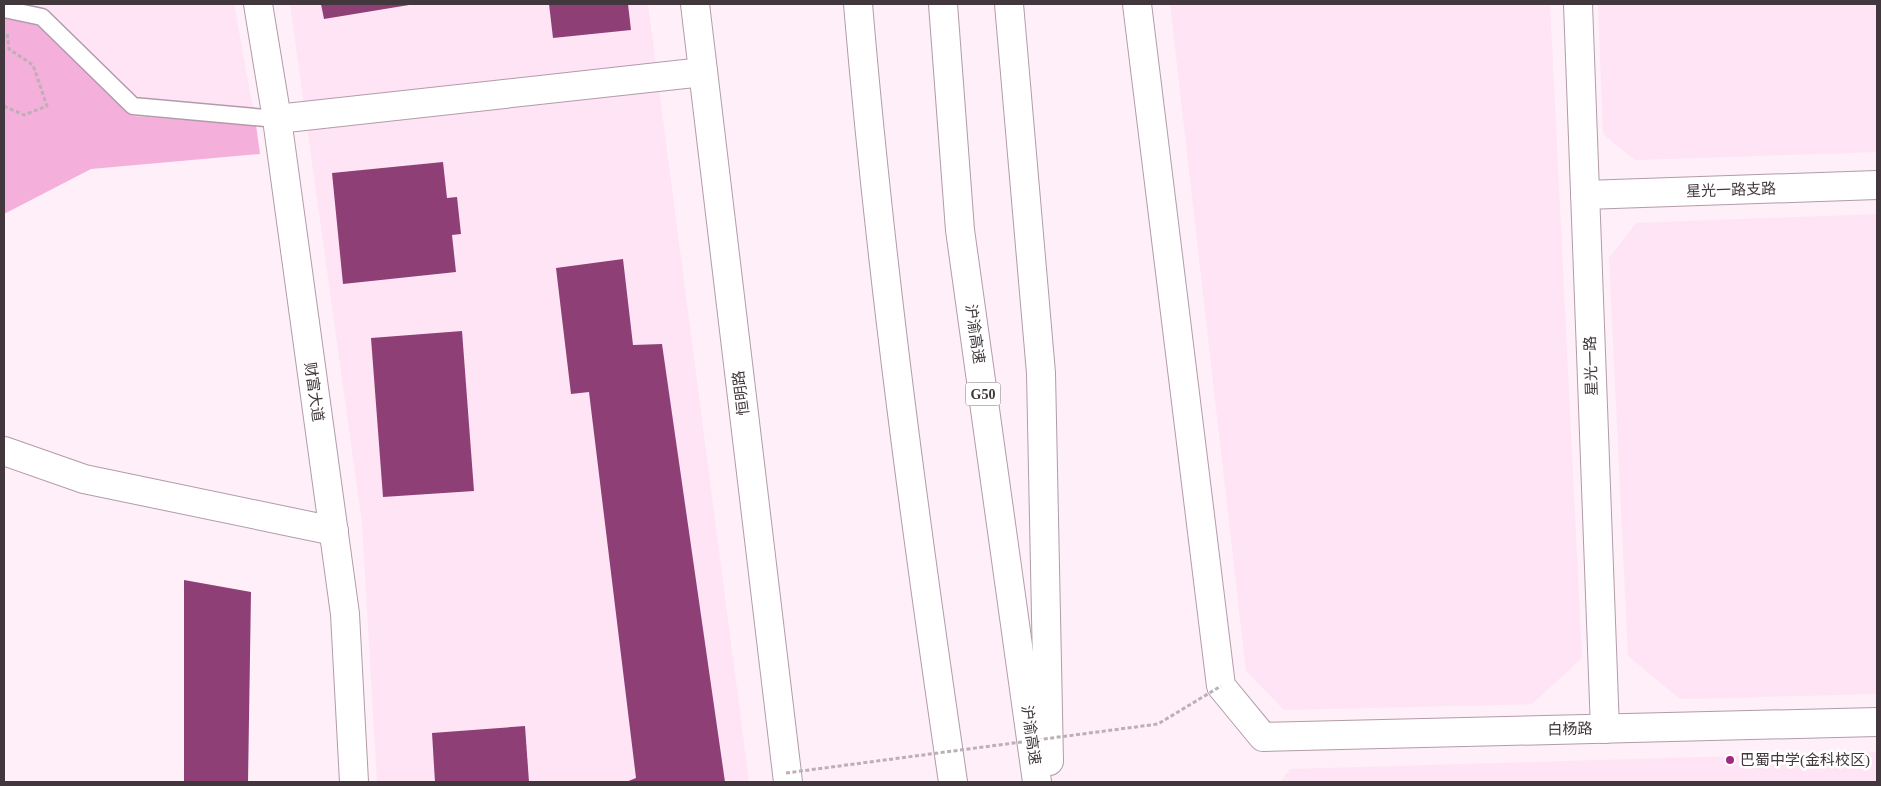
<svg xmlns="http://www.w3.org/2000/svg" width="1881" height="786" font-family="'Times New Roman','Noto Sans SC',serif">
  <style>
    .built { fill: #fee4f4 }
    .green { fill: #f5afdb }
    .building { fill: #8e4076 }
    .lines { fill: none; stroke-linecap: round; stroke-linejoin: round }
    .service-casing { stroke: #b29ba9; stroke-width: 19 }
    .minor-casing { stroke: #b29ba9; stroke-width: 30 }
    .tertiary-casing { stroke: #b29ba9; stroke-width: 30 }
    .motorway-casing { stroke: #b29ba9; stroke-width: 30 }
    .path { stroke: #bdafb7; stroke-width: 3; stroke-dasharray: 4 2.5; stroke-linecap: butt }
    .service { stroke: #fff; stroke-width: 16 }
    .minor { stroke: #fff; stroke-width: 28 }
    .tertiary { stroke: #fff; stroke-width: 28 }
    .motorway { stroke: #fff; stroke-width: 28 }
    .path-bridge { stroke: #bdafb7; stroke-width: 3; stroke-dasharray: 4 2.5; stroke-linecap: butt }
    .poi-dot { fill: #a02880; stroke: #fff; stroke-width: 2 }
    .labels { text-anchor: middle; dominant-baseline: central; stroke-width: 5; stroke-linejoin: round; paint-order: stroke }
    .shield { fill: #fff; stroke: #7a7377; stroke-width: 1 }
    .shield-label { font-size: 14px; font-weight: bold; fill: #41373d }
    .street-label { font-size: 15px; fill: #41373d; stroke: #fff }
    .poi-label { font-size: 15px; fill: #41373d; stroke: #fff; text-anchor: start }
  </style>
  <rect width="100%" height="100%" fill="#feeff8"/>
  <!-- built -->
  <g class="built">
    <polygon points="4,4 234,4 256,125 133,116 39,27 4,18"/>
    <polygon points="290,4 648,4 749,782 377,782 362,523"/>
    <polygon points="1170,4 1550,4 1582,658 1532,704 1284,710 1246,671"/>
    <polygon points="1598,4 1877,4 1877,152 1635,160 1603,134"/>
    <polygon points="1877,214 1877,694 1680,699 1628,656 1609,258 1636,223"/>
    <polygon points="1877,752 1877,782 1280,782 1290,769"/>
  </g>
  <!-- green -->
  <polygon class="green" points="4,18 39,26 133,116 256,125 260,154 91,169 4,214"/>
  <!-- building -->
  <g class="building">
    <polygon points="321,4 409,4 409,5 324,19"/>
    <polygon points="549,4 628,4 631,30 553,38"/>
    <polygon points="443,162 447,198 457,197 461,234 452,235 456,272 343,284 332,173"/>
    <polygon points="623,259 633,345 662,344 725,782 626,782 636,778 589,392 571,394 556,268"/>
    <polygon points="462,331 474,491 383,497 371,338"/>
    <polygon points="184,580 251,592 248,782 184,782"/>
    <polygon points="525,726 529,782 435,782 432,733"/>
  </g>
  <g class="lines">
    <!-- service casing -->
    <g class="service-casing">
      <polyline id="service" points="4,9 42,17 133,106 277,119"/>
    </g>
    <!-- minor casing -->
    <g class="minor-casing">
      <g id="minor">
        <polyline points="277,119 703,72"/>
        <polyline points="1585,195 1877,185"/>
        <polyline points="4,451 84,479 334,531"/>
      </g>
    </g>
    <!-- tertiary casing -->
    <g class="tertiary-casing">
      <g id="tertiary">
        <polyline points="258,4 277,119 345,614 354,782"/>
        <polyline points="695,4 788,782"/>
        <polyline points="1137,4 1221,686 1263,737 1877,722"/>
        <polyline points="1578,4 1605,729"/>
      </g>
    </g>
    <!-- motorway casing -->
    <g class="motorway-casing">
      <g id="motorway">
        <path d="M858 4C880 264 915 523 953 782"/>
        <polyline points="943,4 960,230 1037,782"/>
        <polyline points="1009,4 1041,373 1049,761"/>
      </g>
    </g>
    <!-- path -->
    <polyline class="path" points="4,106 24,115 47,106 33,65 9,49 7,32"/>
    <!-- service -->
    <use href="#service" class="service"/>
    <!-- minor -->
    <use href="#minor" class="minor"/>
    <!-- tertiary -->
    <use href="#tertiary" class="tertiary"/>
    <!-- motorway -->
    <use href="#motorway" class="motorway"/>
    <!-- path-bridge -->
    <polyline class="path-bridge" points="786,773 1158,724 1221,686"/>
  </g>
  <!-- markers -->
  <circle class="poi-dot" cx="1730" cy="760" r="5"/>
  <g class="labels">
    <!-- shield labels -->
    <rect class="shield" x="965.5" y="382.5" width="35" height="23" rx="4"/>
    <g class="shield-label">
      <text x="983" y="394">G50</text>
    </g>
    <!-- street labels -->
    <g class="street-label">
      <text transform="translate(1731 190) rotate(-2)">星光一路支路</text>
      <text transform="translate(975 334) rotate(82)">沪渝高速</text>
      <text transform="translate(1591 366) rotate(-92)">星光一路</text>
      <text transform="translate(314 392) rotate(82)">财富大道</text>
      <text transform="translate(741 393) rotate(-97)">恒明路</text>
      <text transform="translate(1570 729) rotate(-1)">白杨路</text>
      <text transform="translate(1031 735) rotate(82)">沪渝高速</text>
    </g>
    <!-- poi labels -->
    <g class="poi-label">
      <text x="1740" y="760">巴蜀中学(金科校区)</text>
    </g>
  </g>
  <!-- border -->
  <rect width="1881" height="786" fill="none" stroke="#41373d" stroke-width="10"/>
</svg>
